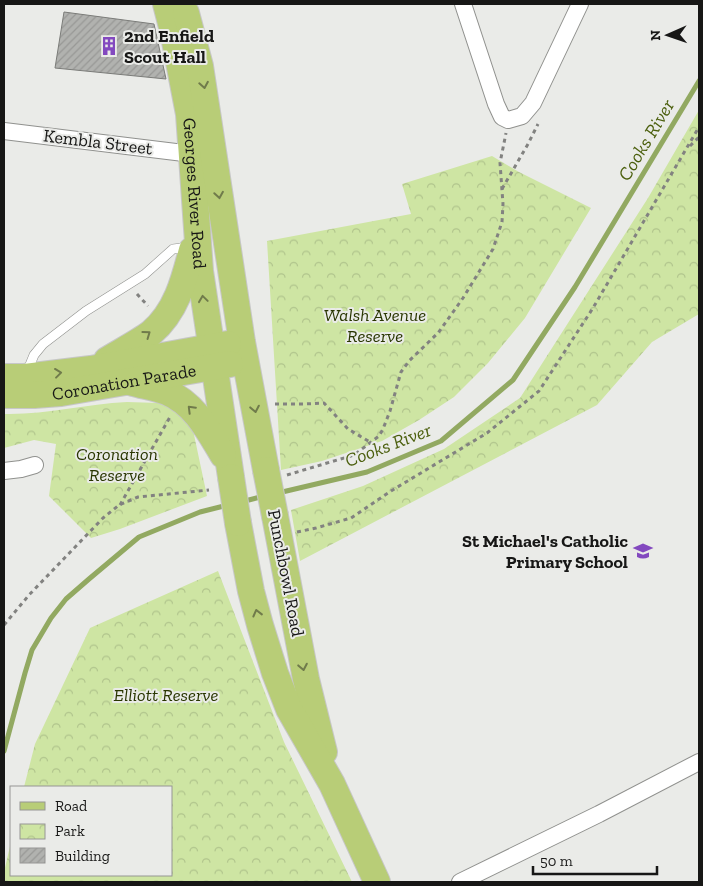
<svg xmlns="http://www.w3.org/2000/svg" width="703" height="886" font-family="'Zilla Slab',serif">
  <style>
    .park { fill: url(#park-crowns) }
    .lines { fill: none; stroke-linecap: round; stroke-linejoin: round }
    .stream { stroke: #92a961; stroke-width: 5 }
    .building { fill: url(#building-hatch); stroke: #7b7c79 }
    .lane-casing { stroke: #90918e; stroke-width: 10 }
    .street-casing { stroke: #90918e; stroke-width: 18 }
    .primary-casing { stroke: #c7c7c7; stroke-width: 28 }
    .path { stroke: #828280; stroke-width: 3; stroke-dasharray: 4 4; stroke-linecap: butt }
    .lane { stroke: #fff; stroke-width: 9 }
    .street { stroke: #fff; stroke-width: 16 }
    .primary { stroke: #b8cd77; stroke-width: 26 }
    .primary-bridge-casing { stroke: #c7c7c7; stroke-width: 28; stroke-linecap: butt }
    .primary-bridge { stroke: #b8cd77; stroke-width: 26 }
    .oneway { stroke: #707b4b }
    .labels { text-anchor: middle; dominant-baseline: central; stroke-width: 4; stroke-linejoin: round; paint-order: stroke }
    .poi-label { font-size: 18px; font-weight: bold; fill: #171716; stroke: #eaebe8; text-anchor: start }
    .street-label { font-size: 18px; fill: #171716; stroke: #eaebe8 }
    .park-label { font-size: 18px; font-style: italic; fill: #293600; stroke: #eaebe8 }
    .water-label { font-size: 19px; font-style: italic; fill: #4b5f0d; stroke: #eaebe8 }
  </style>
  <defs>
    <pattern id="park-crowns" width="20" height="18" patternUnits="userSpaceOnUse" patternTransform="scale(1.25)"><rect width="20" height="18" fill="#cee5a3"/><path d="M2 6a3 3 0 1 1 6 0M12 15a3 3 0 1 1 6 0" fill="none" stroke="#b0c48c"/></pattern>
    <pattern id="building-hatch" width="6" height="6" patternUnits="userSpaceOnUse" patternTransform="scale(1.25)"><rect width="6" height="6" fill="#b1b2af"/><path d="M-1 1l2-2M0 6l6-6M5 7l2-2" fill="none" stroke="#989896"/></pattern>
  </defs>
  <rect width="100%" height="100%" fill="#eaebe8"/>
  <!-- park -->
  <g class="park">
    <polygon points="699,110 699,314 652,342 597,405 300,561 291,510 363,486 444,449 520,398 648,198"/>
    <polygon points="492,156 519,172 591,208 525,318 488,363 454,397 419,420 382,441 322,461 281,470 267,241 411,214 402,184"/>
    <path d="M127 402 159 403 174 410 193 430 207 496 120 529 91 538 49 496 56 444 34 440 4 448V414C45 415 85 404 127 402Z"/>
    <polygon points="218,571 284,742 352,882 4,882 4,872 11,842 11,875 171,875 171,787 24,787 35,744 90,628"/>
  </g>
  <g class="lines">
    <!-- stream -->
    <g class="stream">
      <polyline points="278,493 367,472 441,441 513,380 575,287 699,81"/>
      <polyline points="241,502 264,496"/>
      <polyline points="4,751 25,673 32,650 51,618 66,599 89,579 139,537 200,512 228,505"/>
    </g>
  </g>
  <!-- building -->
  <polygon class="building" points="64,12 154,24 166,79 55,68"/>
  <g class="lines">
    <!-- lane casing -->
    <g class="lane-casing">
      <polyline id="lane" points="27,372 34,355 43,344 86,311 145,274 173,249 190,247"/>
    </g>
    <!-- street casing -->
    <g class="street-casing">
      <g id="street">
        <polyline points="463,4 496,104 502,117 508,120 522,116 533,103 580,4"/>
        <polyline points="4,131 192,154"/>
        <polyline points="4,471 21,469 35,465"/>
        <polyline points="460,882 599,814 699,762"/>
      </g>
    </g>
    <!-- primary casing -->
    <g class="primary-casing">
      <g id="primary">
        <path id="s1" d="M166 4 173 31 189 114 200 271 231 477"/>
        <polyline points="186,13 200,66 242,342 266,470"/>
        <path d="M107 360C120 352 139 342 151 333 176 312 184 281 192 250"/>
        <polyline points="4,377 25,377 91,369 228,344"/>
        <path d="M133 383C144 386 156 388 167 392 195 404 208 430 223 455"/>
        <path id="s2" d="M4 395H34L61 393 230 364"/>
        <polyline points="275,516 306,679 324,752"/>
        <polyline points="238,523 251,591 260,625 275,673 289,709 332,784 377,882"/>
      </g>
    </g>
    <!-- path -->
    <g class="path">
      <polyline points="690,146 699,137"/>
      <polyline points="502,189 528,144 538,124"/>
      <polyline points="137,294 148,306"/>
      <polyline points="275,404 304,404 324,403 348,429 370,442"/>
      <polyline points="287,475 354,455 379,436 383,429 390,411 401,372 409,361 438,333 463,298 493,249 502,222 503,204 500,163 506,133"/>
      <polyline points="120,505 170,417"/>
      <polyline points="297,532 316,528 351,518 391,491 487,433 539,391 593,308 699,127"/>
      <polyline points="4,625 29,595 103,518 119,505 138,497 209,490"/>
    </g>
    <!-- lane -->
    <use href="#lane" class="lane"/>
    <!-- street -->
    <use href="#street" class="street"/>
    <!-- primary -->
    <use href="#primary" class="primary"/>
    <!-- primary-bridge casing -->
    <g class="primary-bridge-casing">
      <g id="primary-bridge">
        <polyline points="266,470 275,516"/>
        <polyline points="231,477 238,523"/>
      </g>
    </g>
    <!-- primary-bridge -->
    <use href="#primary-bridge" class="primary-bridge"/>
  </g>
  <!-- one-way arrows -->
  <defs><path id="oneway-chevron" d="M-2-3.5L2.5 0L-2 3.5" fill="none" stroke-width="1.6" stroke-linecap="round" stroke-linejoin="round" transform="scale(1.25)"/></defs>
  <g class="oneway">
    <use href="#oneway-chevron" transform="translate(204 85) rotate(80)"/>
    <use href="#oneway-chevron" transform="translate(219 195) rotate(81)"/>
    <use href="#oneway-chevron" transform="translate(203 299) rotate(-98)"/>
    <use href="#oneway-chevron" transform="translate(147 334) rotate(-36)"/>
    <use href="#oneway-chevron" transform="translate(58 373) rotate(-7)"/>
    <use href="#oneway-chevron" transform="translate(191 409) rotate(-135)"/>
    <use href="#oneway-chevron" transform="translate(255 409) rotate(79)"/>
    <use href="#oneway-chevron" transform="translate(257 613) rotate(-104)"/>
    <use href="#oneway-chevron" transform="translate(303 667) rotate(79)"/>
  </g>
  <!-- icons -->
  <defs>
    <g id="building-bare" transform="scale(1.5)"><path d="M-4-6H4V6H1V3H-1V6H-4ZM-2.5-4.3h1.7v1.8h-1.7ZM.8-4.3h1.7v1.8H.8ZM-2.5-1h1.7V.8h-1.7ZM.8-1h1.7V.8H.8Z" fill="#8349bf" stroke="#eaebe8" stroke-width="2.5" paint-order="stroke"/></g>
    <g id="school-bare" transform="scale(1.5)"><path d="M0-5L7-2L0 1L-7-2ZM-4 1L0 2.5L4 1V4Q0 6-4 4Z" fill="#8349bf" stroke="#eaebe8" stroke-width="2.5" paint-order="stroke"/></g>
  </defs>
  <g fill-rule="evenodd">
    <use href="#building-bare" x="109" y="46"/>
    <use href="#school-bare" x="643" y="551"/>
  </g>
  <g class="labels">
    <!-- poi labels -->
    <g class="poi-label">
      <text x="124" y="36">2nd Enfield<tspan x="124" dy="21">Scout Hall</tspan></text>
      <text x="628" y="541" text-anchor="end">St Michael's Catholic<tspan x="628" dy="21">Primary School</tspan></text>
    </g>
    <!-- street labels -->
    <g class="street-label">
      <text transform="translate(98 142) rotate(7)">Kembla Street</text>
      <text stroke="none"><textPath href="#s1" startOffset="192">Georges River Road</textPath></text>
      <text stroke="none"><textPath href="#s2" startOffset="121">Coronation Parade</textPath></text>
      <text transform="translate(286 573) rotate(79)">Punchbowl Road</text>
    </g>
    <!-- park labels -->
    <g class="park-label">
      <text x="375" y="315">Walsh Avenue<tspan x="375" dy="21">Reserve</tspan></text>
      <text x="117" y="454">Coronation<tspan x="117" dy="21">Reserve</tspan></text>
      <text x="166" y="695">Elliott Reserve</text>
    </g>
    <!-- water labels -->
    <g class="water-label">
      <text transform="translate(646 140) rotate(-59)">Cooks River</text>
      <text transform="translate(388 445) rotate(-21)">Cooks River</text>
    </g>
  </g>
  <!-- border -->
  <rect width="703" height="886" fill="none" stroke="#171716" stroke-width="10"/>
  <!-- legend -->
  <rect x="10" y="786" width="162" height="90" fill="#eaebe8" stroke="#969694"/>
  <rect x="20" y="802" width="25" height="8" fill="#b8cd77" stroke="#969694"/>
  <text x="55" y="811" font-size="15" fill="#171716">Road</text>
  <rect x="20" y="824" width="25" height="15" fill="url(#park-crowns)" stroke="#969694"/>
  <text x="55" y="836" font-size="15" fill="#171716">Park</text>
  <rect x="20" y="848" width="25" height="15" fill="url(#building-hatch)" stroke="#969694"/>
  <text x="55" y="861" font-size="15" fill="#171716">Building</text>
  <!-- north arrow -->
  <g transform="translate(668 35) rotate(268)" stroke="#eaebe8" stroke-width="4" paint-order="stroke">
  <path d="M0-4L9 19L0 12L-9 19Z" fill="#171716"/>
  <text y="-8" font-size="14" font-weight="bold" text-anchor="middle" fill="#171716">N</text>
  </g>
  <!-- scale -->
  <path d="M533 866v8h124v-8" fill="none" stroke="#171716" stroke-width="2.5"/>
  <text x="540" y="866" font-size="15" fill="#171716" stroke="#eaebe8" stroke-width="4" paint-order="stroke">50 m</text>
</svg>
